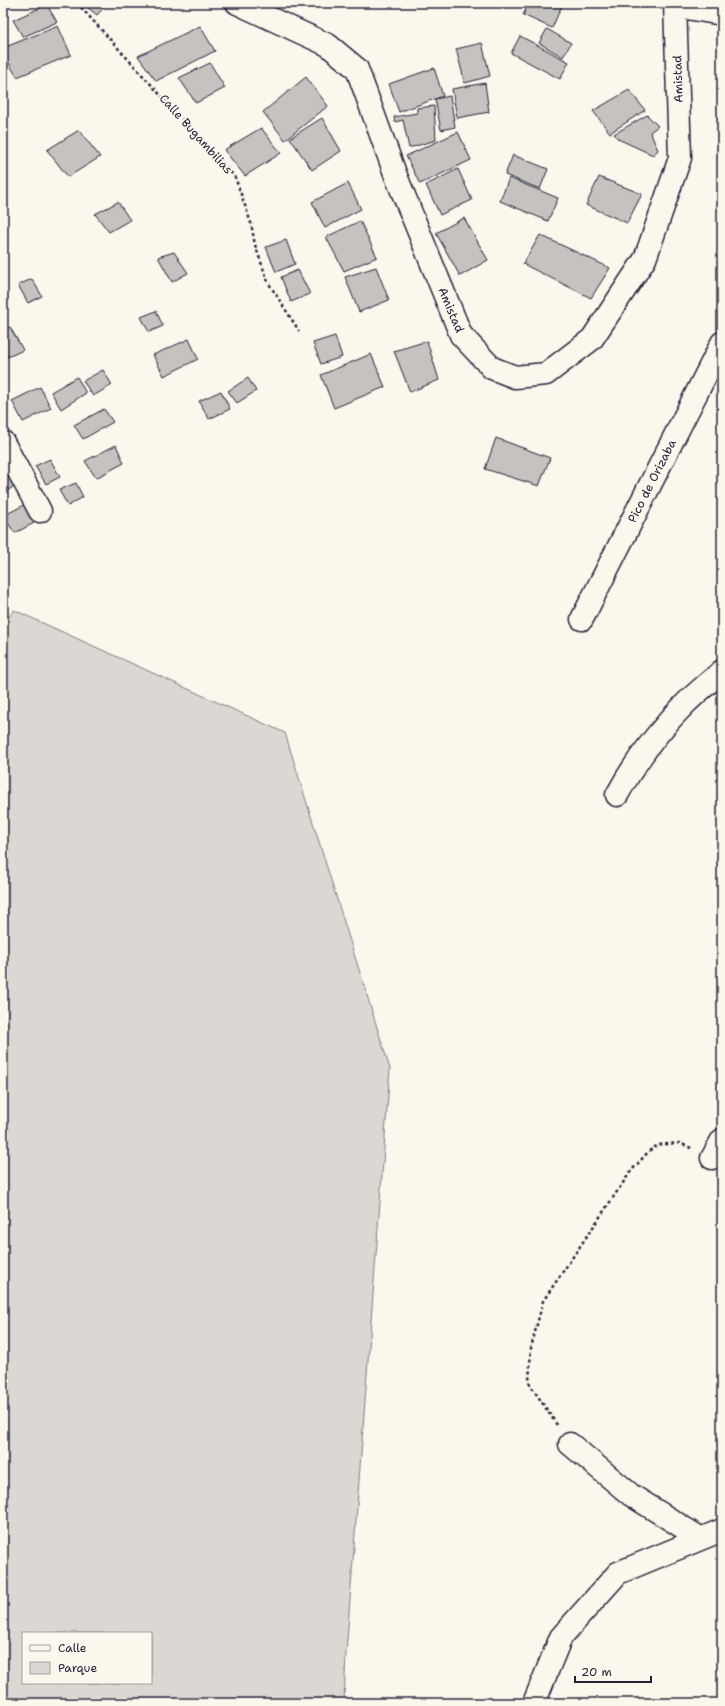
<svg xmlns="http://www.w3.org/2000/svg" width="725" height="1706" font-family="'Shantell Sans',sans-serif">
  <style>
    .green { fill: #dbd8d3; stroke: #7e7d87; fill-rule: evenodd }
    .building { fill: #c6c2c0; stroke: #22223b }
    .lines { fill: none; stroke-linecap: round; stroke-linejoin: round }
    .minor-casing { stroke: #22223b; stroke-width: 25 }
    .path { stroke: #22223b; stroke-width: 2.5; stroke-dasharray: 3 3; stroke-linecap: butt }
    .minor { stroke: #fbf7ec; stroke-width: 22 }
    .labels { text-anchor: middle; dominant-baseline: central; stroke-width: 4; stroke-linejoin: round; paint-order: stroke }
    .street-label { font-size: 12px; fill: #22223b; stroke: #fbf7ec }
  </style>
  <rect width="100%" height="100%" fill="#fbf7ec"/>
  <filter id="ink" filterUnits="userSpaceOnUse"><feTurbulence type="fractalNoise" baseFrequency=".025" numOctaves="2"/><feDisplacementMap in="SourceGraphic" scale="8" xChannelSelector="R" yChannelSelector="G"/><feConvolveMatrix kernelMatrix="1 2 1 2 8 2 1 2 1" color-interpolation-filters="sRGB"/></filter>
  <g filter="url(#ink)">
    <!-- green -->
    <path class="green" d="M14 610 285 733 390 1069 346 1653 344 1703H3V624ZM23 1633H151V1683H23Z"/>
    <!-- building -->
    <g class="building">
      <polygon points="82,3 108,3 97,15"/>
      <polygon points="529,3 563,3 552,28 523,15"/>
      <polygon points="47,5 57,22 23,37 13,20"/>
      <polygon points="58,26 71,55 17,77 3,53 3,48"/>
      <polygon points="200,26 215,51 156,81 138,56"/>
      <polygon points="547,29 571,43 563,57 539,43"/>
      <polygon points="520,36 569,62 560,79 511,53"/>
      <polygon points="482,43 490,76 465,83 456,49"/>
      <polygon points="210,63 225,88 196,103 179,78"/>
      <polygon points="434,68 443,96 399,112 389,84"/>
      <polygon points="306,77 328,106 285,140 263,112"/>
      <polygon points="485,83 489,112 457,118 452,89"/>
      <polygon points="629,90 645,110 610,133 593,111"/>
      <polygon points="450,96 455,127 441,130 435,99"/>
      <polygon points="434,106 436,140 409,148 403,120 395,122 394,117 417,113 417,108"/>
      <polygon points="647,115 658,126 650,132 658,150 653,155 618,139 614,134"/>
      <polygon points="322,118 341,151 312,170 290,138"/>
      <polygon points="261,128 281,153 245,176 224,150"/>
      <polygon points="79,130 100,157 68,177 47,150"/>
      <polygon points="458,132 471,160 420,184 406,156"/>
      <polygon points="513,155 548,169 540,189 505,175"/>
      <polygon points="458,169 472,200 440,215 426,185"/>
      <polygon points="599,177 642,194 627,223 586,205"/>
      <polygon points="509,178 558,198 548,221 500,201"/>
      <polygon points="348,183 361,209 325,228 312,202"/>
      <polygon points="118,202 130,220 109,232 95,214"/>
      <polygon points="464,218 488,260 460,276 436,233"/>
      <polygon points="360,221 377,257 344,271 326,237"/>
      <polygon points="540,235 610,268 591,298 523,264"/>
      <polygon points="286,240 295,264 276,272 266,247"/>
      <polygon points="174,252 188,273 172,282 158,257"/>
      <polygon points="376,267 389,300 359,312 345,277"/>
      <polygon points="298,270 310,294 291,302 281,277"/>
      <polygon points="32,279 42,296 28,303 18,285"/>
      <polygon points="156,311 163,326 149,332 141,317"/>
      <polygon points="10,327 23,350 8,357 3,349 3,329"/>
      <polygon points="335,336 342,357 321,364 313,343"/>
      <polygon points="189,339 198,359 164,376 153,355"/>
      <polygon points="427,341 439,380 410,392 394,351"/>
      <polygon points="371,354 385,387 334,408 321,375"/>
      <polygon points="103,370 112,385 93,396 83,381"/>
      <polygon points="77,377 86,393 61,409 51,392"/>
      <polygon points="248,378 256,391 237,403 228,391"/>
      <polygon points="40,387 51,408 23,422 12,401"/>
      <polygon points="221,391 230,409 209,419 199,401"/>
      <polygon points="104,409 113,422 83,439 74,425"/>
      <polygon points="496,438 550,458 539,486 485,469"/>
      <polygon points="116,445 124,463 96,478 85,461"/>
      <polygon points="50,459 60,477 46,484 35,466"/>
      <polygon points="8,474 15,486 3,493 3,476"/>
      <polygon points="76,483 83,497 68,506 59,490"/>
      <polygon points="24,505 34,523 15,533 3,516"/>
    </g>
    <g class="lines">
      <!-- minor casing -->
      <g class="minor-casing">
        <g id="minor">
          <polyline points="237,3 328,45 357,69 396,176 461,335 492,368 515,377 546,374 592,339 645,259 680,158 675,3"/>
          <polyline points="675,6 722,14"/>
          <polyline points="3,442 40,511"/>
          <polyline points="582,619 722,343"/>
          <path d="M617 795C635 762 659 730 685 704 697 692 710 682 722 671"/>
          <polyline points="712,1158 722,1140"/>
          <polyline points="570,1444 631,1495 700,1538"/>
          <polyline points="534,1703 561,1637 618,1573 722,1530"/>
        </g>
      </g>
      <!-- path -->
      <g class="path">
        <polyline points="77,3 235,177 251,223 255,245 268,282 299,331"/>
        <polyline points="557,1425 529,1383 531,1348 543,1301 631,1171 649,1151 658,1145 680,1143 691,1148"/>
      </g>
      <!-- minor -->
      <use href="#minor" class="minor"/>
    </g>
  </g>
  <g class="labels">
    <!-- street labels -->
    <g class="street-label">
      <text transform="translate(678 79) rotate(-92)">Amistad</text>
      <text transform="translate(196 134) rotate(48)">Calle Bugambilias</text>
      <text transform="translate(451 310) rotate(67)">Amistad</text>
      <text transform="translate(652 481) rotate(-63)">Pico de Orizaba</text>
    </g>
  </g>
  <!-- margin -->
  <rect width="725" height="1706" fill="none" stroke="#fbf7ec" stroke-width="16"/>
  <rect x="8" y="8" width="709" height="1690" fill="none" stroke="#22223b" stroke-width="1.5" filter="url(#ink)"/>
  <!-- legend -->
  <rect x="22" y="1632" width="130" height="52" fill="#fbf7ec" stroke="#a4a2a5"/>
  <rect x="30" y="1645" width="20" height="6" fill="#fbf7ec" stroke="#a4a2a5"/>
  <text x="58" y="1652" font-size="12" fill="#22223b">Calle</text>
  <rect x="30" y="1662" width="20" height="12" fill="#dbd8d3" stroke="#a4a2a5"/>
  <text x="58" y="1672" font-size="12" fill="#22223b">Parque</text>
  <!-- scale -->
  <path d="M575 1676v6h76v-6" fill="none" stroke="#22223b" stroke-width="2"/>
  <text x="581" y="1676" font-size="12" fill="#22223b" stroke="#fbf7ec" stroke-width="3" paint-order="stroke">20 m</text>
</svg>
